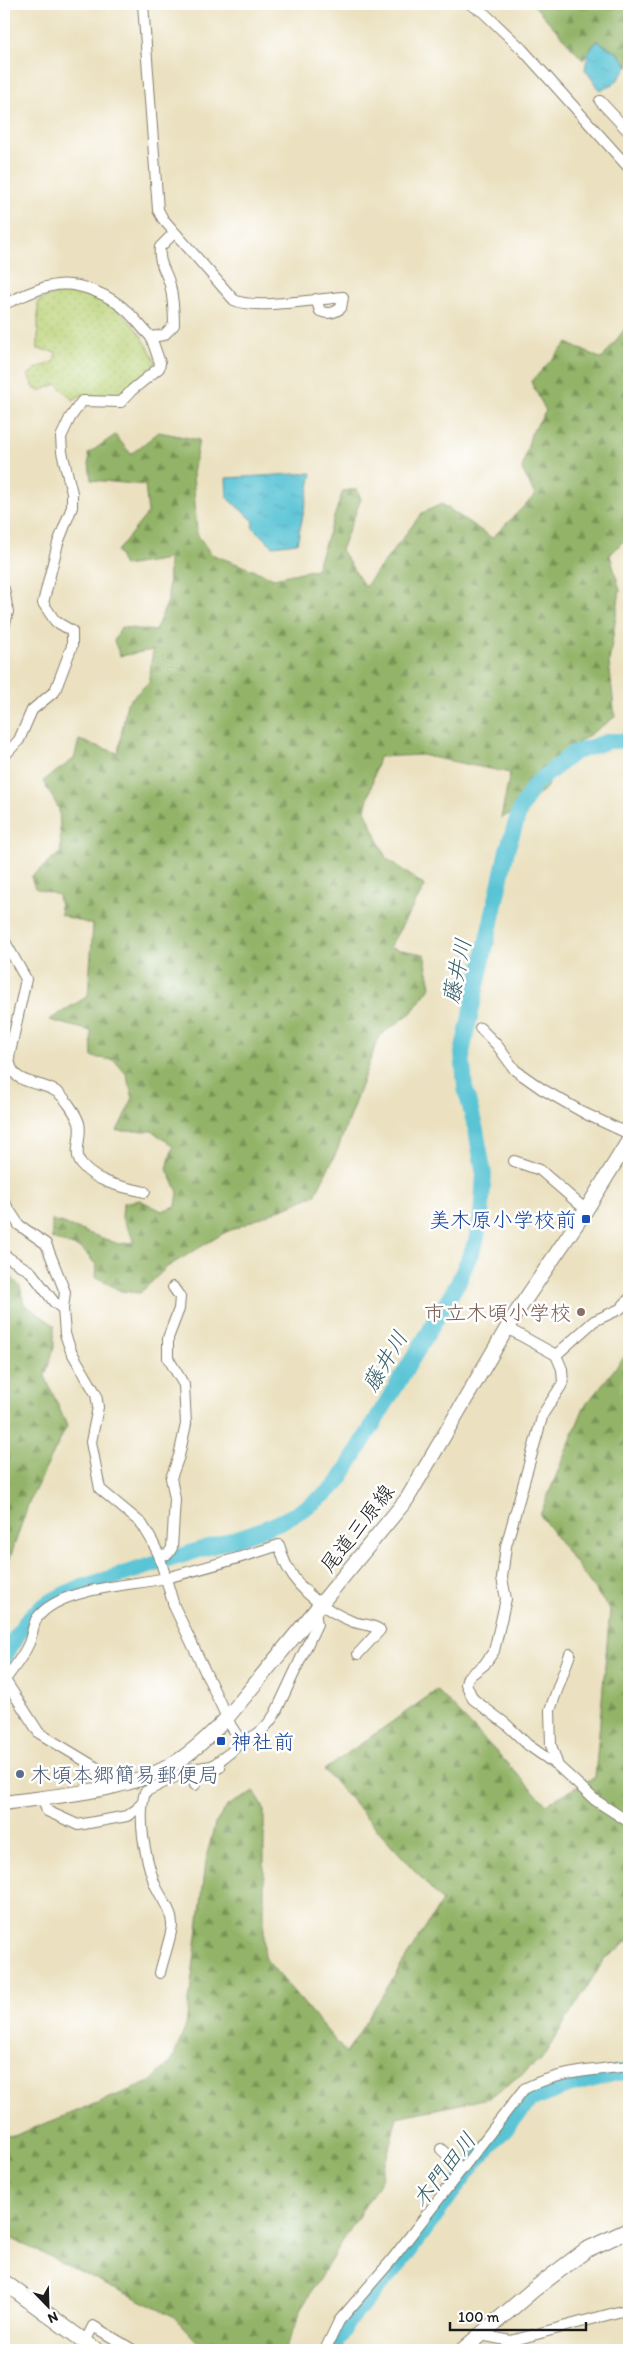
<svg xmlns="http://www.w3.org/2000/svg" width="633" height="2354" font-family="Itim,'Klee One',sans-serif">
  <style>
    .grass { fill: url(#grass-dots); stroke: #6b7749 }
    .forest { fill: url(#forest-firs); stroke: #586842 }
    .water { fill: url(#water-ripples); stroke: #3b7078 }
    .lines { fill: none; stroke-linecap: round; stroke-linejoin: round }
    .river { stroke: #5ac4d5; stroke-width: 16 }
    .minor-casing { stroke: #847e6e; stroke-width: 12 }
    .major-casing { stroke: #847e6e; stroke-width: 16 }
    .highway-casing { stroke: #847e6e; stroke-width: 17 }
    .minor { stroke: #fff; stroke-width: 10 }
    .major { stroke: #fff; stroke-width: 14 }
    .highway { stroke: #fff; stroke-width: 15 }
    .transit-dot { fill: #1a4fb4; stroke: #fff; stroke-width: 2 }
    .education-dot { fill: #8d6e63; stroke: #fff; stroke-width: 2 }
    .service-dot { fill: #5c6f8a; stroke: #fff; stroke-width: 2 }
    .labels { text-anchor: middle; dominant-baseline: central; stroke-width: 5; stroke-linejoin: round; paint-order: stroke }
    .transit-label { font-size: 21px; fill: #164399; stroke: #fff; text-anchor: end }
    .education-label { font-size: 21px; fill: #785e54; stroke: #fff; text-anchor: end }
    .street-label { font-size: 21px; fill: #1c1c1c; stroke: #fff }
    .service-label { font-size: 21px; fill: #4e5e75; stroke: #fff; text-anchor: start }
    .water-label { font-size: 22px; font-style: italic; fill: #355f66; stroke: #fff }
  </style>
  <defs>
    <pattern id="grass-dots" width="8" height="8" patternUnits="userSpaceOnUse" patternTransform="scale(1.25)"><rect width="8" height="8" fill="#bad276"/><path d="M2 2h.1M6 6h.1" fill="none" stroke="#9fb466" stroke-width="1.8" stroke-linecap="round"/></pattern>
    <pattern id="forest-firs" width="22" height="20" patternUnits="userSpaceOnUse" patternTransform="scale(1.25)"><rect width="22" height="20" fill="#93b467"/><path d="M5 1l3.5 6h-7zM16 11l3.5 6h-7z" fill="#779254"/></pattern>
    <pattern id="water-ripples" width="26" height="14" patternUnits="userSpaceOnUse" patternTransform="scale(1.25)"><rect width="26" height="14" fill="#5ac4d5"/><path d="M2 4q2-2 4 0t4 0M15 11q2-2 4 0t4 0" fill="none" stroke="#4ea8b6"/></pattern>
  </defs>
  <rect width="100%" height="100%" fill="#fff"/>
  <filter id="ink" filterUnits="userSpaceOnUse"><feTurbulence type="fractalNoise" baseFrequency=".02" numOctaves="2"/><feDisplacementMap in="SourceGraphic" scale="10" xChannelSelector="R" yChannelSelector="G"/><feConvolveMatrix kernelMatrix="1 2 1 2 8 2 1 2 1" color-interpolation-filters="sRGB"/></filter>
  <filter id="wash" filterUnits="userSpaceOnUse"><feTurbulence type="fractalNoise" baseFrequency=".0096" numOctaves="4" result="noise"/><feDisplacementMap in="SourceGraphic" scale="20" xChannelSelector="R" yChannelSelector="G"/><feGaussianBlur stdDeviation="1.12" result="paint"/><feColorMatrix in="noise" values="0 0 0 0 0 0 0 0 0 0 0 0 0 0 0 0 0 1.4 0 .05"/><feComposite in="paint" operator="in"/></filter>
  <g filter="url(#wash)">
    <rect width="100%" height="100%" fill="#ebe1c0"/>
    <!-- grass -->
    <path class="grass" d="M83 292C121 306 139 326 156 363L120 399C106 396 92 399 81 395L73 400 57 384 39 391 34 388 28 375 35 369 54 362 56 352 38 349V301L58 293Z"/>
    <!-- forest -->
    <g class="forest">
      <polygon points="533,4 629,4 629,67 618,53 597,41 583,60"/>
      <polygon points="624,330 629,349 629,535 610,555 620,590 609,662 615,717 562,754 546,788 527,806 501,818 510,773 421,755 379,757 365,810 386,858 425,886 389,948 424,954 431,986 411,1013 379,1036 337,1151 315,1195 224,1233 167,1267 140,1293 121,1291 96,1277 97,1266 82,1249 52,1239 52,1220 119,1244 135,1242 122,1218 123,1203 140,1200 162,1211 176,1206 178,1192 167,1169 173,1146 152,1131 117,1131 133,1098 126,1074 114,1060 92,1057 91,1031 49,1020 88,996 93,925 61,915 58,895 35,888 31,877 61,852 59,809 43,781 74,759 79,740 118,753 127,703 149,682 153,650 120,656 114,641 121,627 155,631 168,601 169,559 124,566 117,551 148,513 145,485 91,480 88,454 115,435 131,454 159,432 199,440 193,473 197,534 211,554 274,578 316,569 343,491 357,489 361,499 341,550 365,587 422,513 442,504 492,538 535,495 522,469 531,434 546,411 531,382 567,343 602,359"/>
      <polygon points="4,1270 20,1286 24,1304 54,1325 54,1348 45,1376 67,1426 29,1502 4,1576"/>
      <polygon points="629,1351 629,1940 604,1960 541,2060 489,2098 397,2117 381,2180 304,2303 285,2350 205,2350 173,2316 4,2235 4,2135 14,2136 150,2082 172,2061 186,2026 207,1854 215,1824 228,1805 255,1792 264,1809 264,1957 346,2053 442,1901 324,1770 437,1690 546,1804 595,1777 610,1610 540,1515 584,1407"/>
    </g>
    <!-- water -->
    <g class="water">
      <polygon points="597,41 618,53 628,66 615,83 600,91 585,69 588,53"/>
      <polygon points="312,473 297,543 273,546 252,527 254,521 227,498 226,478"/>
    </g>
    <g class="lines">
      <!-- river -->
      <g class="river">
        <path d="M4 1659C26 1618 29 1610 73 1590 114 1577 155 1564 196 1551 252 1533 294 1524 338 1483L458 1283 476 1241 481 1214 484 1175 476 1130 465 1088 462 1053 507 850 520 810 534 785 573 753 609 741H629"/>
        <polyline points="334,2350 347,2323 409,2252 471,2167 531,2100 565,2087 616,2073 629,2072"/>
      </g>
    </g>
  </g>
  <g filter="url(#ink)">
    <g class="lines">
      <!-- minor casing -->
      <g class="minor-casing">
        <g id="minor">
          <path d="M143 4 158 210 163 219 234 300C253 310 318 299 343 297L341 308C334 313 328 315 320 311L316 299"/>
          <polyline points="470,4 483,12 522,49 629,168"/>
          <polyline points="600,101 629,132"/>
          <path d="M4 304C19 298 35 289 51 286 78 280 111 295 130 314 137 321 143 329 151 337L164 335 174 325C174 312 173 298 170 285 166 270 158 264 160 247L174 233"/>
          <polyline points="4,589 8,612 4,627"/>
          <polyline points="4,756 19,740 32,710 55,691 72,646 72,631 55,621 43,603 58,543 72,507 72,493 62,452 61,437 70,418 82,401 121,402 132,390 159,368 160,363 151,337"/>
          <path d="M4 940 26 979 9 1057C11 1087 37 1079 57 1092 65 1097 76 1114 79 1123 83 1136 72 1153 82 1165 97 1183 123 1187 145 1192"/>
          <polyline points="480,1028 497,1045 515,1070 542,1089 586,1114 629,1134"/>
          <polyline points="514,1161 540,1170 586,1210"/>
          <path d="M4 1202 19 1225 46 1244 65 1292 63 1309 65 1334 71 1351 96 1394 98 1407 91 1442 100 1489 142 1524 151 1539 159 1555 174 1606 231 1726 241 1741C257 1737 266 1728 275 1714L317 1624 315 1612"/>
          <polyline points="4,1255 31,1272 54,1302 63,1309"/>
          <polyline points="507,1328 556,1355 594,1321 620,1309 629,1299"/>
          <polyline points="556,1355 562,1369 563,1383 543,1414 506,1546 502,1578 506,1599 494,1651 484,1665 468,1677 466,1684 473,1699 506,1724 528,1745 558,1766"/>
          <polyline points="159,1555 168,1554 172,1548 175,1499 171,1478 179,1456 186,1424 184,1385 168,1358 168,1338 179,1309 180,1297 173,1287"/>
          <polyline points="570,1654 550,1710 551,1745 558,1766 595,1800 629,1822"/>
          <polyline points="5,1680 39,1733 97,1768 101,1788"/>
          <path d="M4 1681C13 1669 23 1657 29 1643 32 1636 33 1624 37 1618 60 1587 130 1586 166 1578 204 1568 241 1558 279 1545 282 1553 284 1563 289 1570 302 1593 327 1611 351 1621 360 1625 372 1624 380 1630L358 1654"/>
          <polyline points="195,1785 199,1777 220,1767"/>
          <polyline points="42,1797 47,1811 78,1825 127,1816 137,1809 142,1802"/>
          <path d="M160 1973C162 1963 173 1931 172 1924 171 1907 160 1898 154 1882 145 1856 137 1819 145 1792L191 1769 212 1766 231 1752 241 1741"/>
          <polyline points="441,2149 461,2168"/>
          <polyline points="481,2335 511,2341 629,2309"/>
          <polyline points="85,2342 93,2326 133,2350"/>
          <path d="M325 2350 339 2321 390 2262 524 2089C556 2072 594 2070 629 2066"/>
        </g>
      </g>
      <!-- major casing -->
      <g class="major-casing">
        <path id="major" d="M4 1803C59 1795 130 1792 178 1761 196 1749 211 1734 227 1718L407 1499 514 1316 586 1210 629 1140"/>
      </g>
      <!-- highway casing -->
      <g class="highway-casing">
        <g id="highway">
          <polyline points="4,2282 96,2350"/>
          <polyline points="463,2350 533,2290 586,2250 629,2230"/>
        </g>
      </g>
      <!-- minor -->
      <use href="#minor" class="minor"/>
      <!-- major -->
      <use href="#major" class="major"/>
      <!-- highway -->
      <use href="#highway" class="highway"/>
    </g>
  </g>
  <!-- markers -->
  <g class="transit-dot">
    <rect x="581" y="1214" width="10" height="10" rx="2.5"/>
    <rect x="216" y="1736" width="10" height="10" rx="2.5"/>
  </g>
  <circle class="education-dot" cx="581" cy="1312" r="5"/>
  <circle class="service-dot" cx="20" cy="1774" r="5"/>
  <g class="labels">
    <!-- transit labels -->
    <g class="transit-label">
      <text x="576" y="1219">美木原小学校前</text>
      <text x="231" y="1741" text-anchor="start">神社前</text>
    </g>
    <!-- education labels -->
    <g class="education-label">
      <text x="571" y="1312">市立木頃小学校</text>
    </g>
    <!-- street labels -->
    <g class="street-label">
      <text transform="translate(357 1528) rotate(-52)">尾道三原線</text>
    </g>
    <!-- service labels -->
    <g class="service-label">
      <text x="30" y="1774">木頃本郷簡易郵便局</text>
    </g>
    <!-- water labels -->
    <g class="water-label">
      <text transform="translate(457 971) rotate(-78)">藤井川</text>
      <text transform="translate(385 1361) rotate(-59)">藤井川</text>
      <text transform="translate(444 2170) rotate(-52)">木門田川</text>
    </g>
  </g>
  <!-- margin -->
  <rect width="633" height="2354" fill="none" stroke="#fff" stroke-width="20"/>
  <!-- north arrow -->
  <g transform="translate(48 2306) rotate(157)" stroke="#ffffff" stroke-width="4" paint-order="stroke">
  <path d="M0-4L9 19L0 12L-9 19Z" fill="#1c1c1c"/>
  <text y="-8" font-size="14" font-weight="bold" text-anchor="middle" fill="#1c1c1c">N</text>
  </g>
  <!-- scale -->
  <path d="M450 2322v8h136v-8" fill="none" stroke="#1c1c1c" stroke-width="2.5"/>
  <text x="458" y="2322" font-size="15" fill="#1c1c1c" stroke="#ffffff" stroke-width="4" paint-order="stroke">100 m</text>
</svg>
